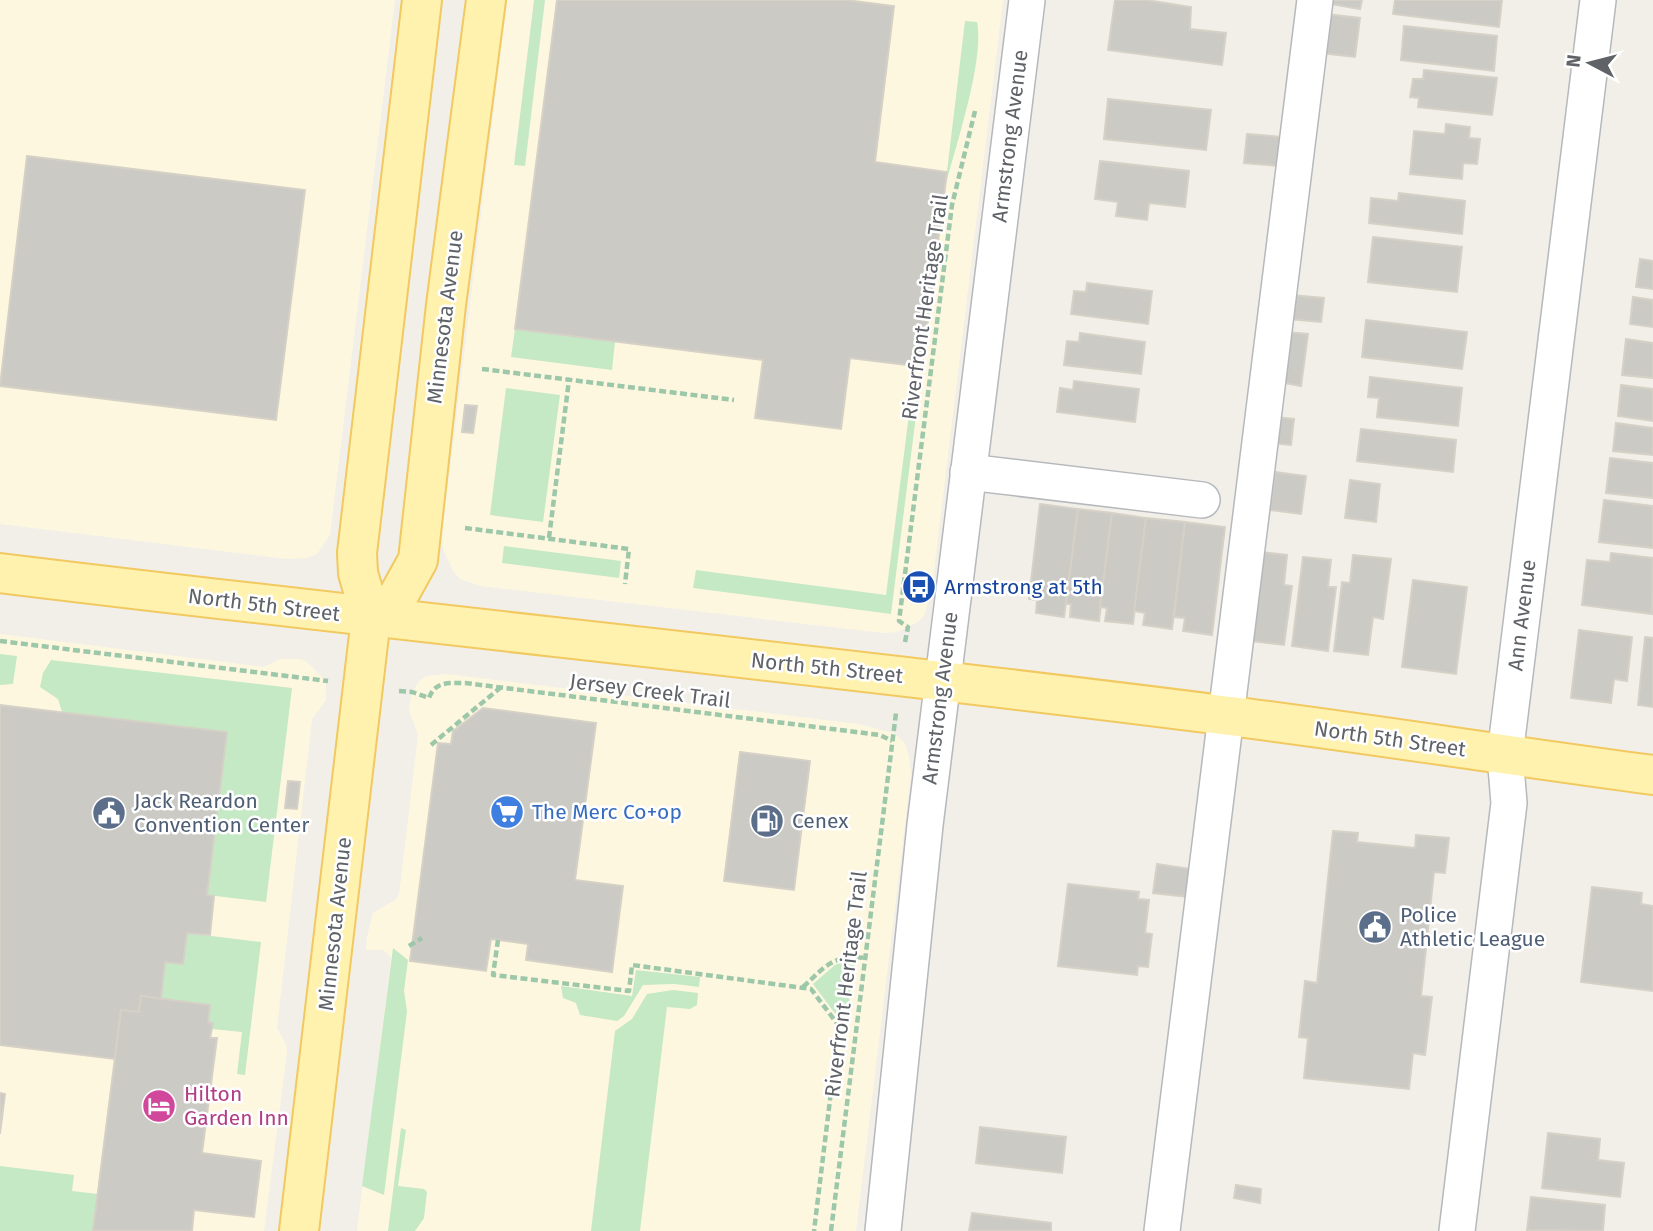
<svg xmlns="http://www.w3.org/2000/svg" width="1653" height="1231" font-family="'Fira Sans',sans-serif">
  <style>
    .commercial { fill: #fef7e0 }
    .green { fill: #c5e8c5 }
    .building { fill: #cccac5; stroke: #d6d1c6; stroke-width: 2 }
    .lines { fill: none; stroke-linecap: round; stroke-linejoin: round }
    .minor-casing { stroke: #b5b8bc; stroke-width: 38 }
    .major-casing { stroke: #f2c960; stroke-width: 42 }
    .path { stroke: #9cc7a9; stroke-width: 4.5; stroke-dasharray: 7 3.5; stroke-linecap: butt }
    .minor { stroke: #fff; stroke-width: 35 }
    .major { stroke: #fff2af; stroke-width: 38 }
    .labels { text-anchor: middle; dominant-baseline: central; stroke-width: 5; stroke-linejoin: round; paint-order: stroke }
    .street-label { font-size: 21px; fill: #5f6368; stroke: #fff }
    .transit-label { font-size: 21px; fill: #164399; stroke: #fff; text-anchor: start }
    .service-label { font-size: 21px; fill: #4e5e75; stroke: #fff; text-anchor: start }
    .shop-label { font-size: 21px; fill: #366cbe; stroke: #fff; text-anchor: start }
    .hotel-label { font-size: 21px; fill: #b23c85; stroke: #fff; text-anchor: start }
  </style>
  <rect width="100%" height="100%" fill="#f1efe8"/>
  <!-- commercial -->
  <g class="commercial">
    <polygon points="0,0 395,0 330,535 317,554 307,558 287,559 0,524"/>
    <polygon points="507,0 1003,0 932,587 925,614 918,622 897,632 883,633 480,586 460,579 453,571 443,549 442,535"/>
    <polygon points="0,634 264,667 280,659 299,659 306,661 326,681 326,700 312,719 277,1028 286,1044 287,1052 264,1231 0,1231"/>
    <polygon points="446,674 858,724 893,733 904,742 909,756 911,775 856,1231 357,1231 391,957 383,950 366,950 367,937 373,913 395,900 399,895 418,735 409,710 412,692 420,680 427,676"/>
  </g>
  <!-- green -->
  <g class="green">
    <polygon points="534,0 545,0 525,166 514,165"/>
    <path d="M965 21 977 22C985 60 955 148 945 188Z"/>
    <polygon points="515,329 615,342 612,370 511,357"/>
    <polygon points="913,383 920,384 891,614 693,588 696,570 886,595"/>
    <polygon points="506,388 560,395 543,522 490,515"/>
    <polygon points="504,546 621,561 619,578 502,563"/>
    <polygon points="0,654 17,656 13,684 0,685"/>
    <polygon points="51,660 292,688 266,902 207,895 227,732 62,712 58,699 40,687 43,673"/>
    <polygon points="187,933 261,942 245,1075 237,1074 242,1032 212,1029 212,1023 208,1022 210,1005 161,999 165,962"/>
    <polygon points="393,948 408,960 404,991 407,1011 384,1195 362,1186"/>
    <polygon points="840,963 854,963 846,1028 813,984 835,965"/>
    <polygon points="636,970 700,977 699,987 675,984 643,985 624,1016 617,1021 580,1015 576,1003 563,998 561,986 632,996"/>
    <polygon points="673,990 698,993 697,1005 690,1009 667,1007 640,1231 591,1231 615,1031 632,1019 647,994"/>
    <polygon points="401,1128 406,1130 398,1186 424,1189 427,1192 424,1218 415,1231 388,1231"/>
    <polygon points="0,1166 74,1175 72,1191 98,1194 93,1231 0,1231"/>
  </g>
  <!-- building -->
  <g class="building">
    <polygon points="557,0 846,0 894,6 875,162 947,172 922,367 850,358 841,429 755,418 763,360 515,329"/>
    <polygon points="1115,0 1146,0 1191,7 1190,29 1226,33 1222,65 1108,50"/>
    <polygon points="1325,0 1362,0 1360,9 1325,3"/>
    <polygon points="1395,0 1502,0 1499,27 1393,14"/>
    <polygon points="1326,14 1360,18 1355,57 1321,53"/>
    <polygon points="1404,26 1497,36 1494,71 1401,60"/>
    <polygon points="1424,70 1497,78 1492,115 1418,107 1419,98 1410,97 1413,79 1423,79"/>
    <polygon points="1108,99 1211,110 1206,150 1104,139"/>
    <polygon points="1446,124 1470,127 1469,138 1480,139 1477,164 1463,163 1462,179 1410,174 1414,131 1445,134"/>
    <polygon points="1247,134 1283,137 1280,166 1244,163"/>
    <polygon points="27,156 305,190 276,420 0,386"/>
    <polygon points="1100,161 1189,171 1185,207 1149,203 1147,220 1116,216 1118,202 1095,199"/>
    <polygon points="1399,193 1465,201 1462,234 1369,223 1371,198 1398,201"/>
    <polygon points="1373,237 1462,247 1457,292 1368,282"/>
    <polygon points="1640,259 1653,261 1653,289 1636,287"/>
    <polygon points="1087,283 1152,291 1148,324 1071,314 1074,291 1086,292"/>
    <polygon points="1291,295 1324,298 1321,322 1289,319"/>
    <polygon points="1633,297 1653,300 1653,327 1630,324"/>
    <polygon points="1366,320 1467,332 1462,369 1362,357"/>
    <polygon points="1286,332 1308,334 1301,386 1279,382"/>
    <polygon points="1080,333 1145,342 1141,374 1064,365 1067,341 1079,342"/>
    <polygon points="1626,339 1653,343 1653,378 1622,375"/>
    <polygon points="1370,377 1462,388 1458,426 1377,417 1379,398 1368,397"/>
    <polygon points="1074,381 1139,389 1135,422 1057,412 1060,388 1073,390"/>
    <polygon points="1621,385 1653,389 1653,421 1618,416"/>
    <polygon points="465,405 477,406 473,433 462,432"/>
    <polygon points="1274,417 1294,419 1291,445 1271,443"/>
    <polygon points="1616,423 1653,428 1653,455 1613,451"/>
    <polygon points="1361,429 1456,440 1453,472 1357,461"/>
    <polygon points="1610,458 1653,463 1653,498 1606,493"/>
    <polygon points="1275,472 1306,476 1301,514 1270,510"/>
    <polygon points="1350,480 1380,484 1376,522 1345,518"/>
    <polygon points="1604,500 1653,506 1653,548 1599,542"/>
    <polygon points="1040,504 1078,509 1064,617 1036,613 1037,600 1029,599"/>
    <polygon points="1078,509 1112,513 1099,621 1070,617 1071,604 1066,604"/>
    <polygon points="1112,513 1146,518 1133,624 1105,621 1107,608 1100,607"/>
    <polygon points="1146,518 1185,522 1172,629 1143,625 1145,613 1134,611"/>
    <polygon points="1185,522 1225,527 1212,635 1183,631 1185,618 1174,617"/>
    <polygon points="1262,552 1287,555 1284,585 1292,586 1284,645 1250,641"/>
    <polygon points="1611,553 1653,558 1652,614 1582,605 1587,560 1610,562"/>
    <polygon points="1353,555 1391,559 1383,619 1373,617 1368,655 1334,651 1342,582 1350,583"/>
    <polygon points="1303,557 1331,560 1328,587 1336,587 1328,651 1292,646"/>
    <polygon points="1413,580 1467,587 1456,674 1402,667"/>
    <polygon points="1579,630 1632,637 1627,681 1614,679 1611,703 1571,698"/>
    <polygon points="1645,637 1653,638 1653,707 1638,705"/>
    <polygon points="0,705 227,732 207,895 214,896 210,935 187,933 183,964 165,962 161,999 141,996 139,1012 121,1010 115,1059 0,1045"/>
    <polygon points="483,708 596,723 575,880 623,886 612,972 526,960 528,944 491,939 486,971 410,961 438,743 451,744 453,731"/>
    <polygon points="740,752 810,761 794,890 724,881"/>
    <polygon points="288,781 300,782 297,809 285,808"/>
    <polygon points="1333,831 1358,833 1357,842 1415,848 1416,835 1449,838 1445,873 1434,872 1421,996 1432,997 1425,1055 1413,1053 1409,1089 1304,1078 1308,1038 1299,1037 1305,981 1317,983"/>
    <polygon points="1157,864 1191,869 1188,897 1153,893"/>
    <polygon points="1068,884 1139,892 1138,899 1149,900 1145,933 1152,934 1148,967 1138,966 1137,975 1058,966"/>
    <polygon points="1592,887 1642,893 1641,904 1653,906 1653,991 1581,982"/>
    <polygon points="141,996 210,1005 208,1022 213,1023 210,1038 217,1038 202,1153 261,1161 254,1217 194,1210 192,1231 93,1231 121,1010 139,1012"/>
    <polygon points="0,1093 5,1094 0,1134"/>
    <polygon points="980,1127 1066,1137 1062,1173 976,1163"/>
    <polygon points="1548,1133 1600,1139 1598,1160 1624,1163 1620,1197 1542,1188"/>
    <polygon points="1236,1185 1261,1189 1260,1203 1234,1198"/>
    <polygon points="1531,1197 1605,1205 1603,1231 1527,1230"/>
    <polygon points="972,1213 1051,1223 1051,1231 969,1231"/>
  </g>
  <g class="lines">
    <!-- minor casing -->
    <g class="minor-casing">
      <g id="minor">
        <polyline points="968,472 1202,500"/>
        <polyline points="883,1231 925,825 1027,0"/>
        <polyline points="1162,1231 1315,0"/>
        <polyline points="1457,1231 1509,803 1505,755 1598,0"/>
      </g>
    </g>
    <!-- major casing -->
    <g class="major-casing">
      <g id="major">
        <path d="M0 573C407 623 815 663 1222 715 1366 733 1509 756 1653 775"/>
        <polyline points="371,618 397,598 418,560 446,305 486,0"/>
        <polyline points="299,1231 371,618 358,573 357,553 422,0"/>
      </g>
    </g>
    <!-- path -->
    <g class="path">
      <polyline points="482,369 734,400"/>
      <polyline points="465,528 629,549 625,584"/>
      <polyline points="549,538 569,380"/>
      <polyline points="0,641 328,681"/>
      <polyline points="905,642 908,627 899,621 952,205 975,111"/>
      <path d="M399 691 412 692 429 698C435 681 449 683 465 683L880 735 892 741"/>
      <polyline points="431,745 500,688"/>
      <polyline points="498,940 493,975 629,991 632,965 811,989 839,1026 814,1231"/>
      <polyline points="409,946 422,938"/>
      <path d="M803 987C825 967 833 954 865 958"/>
      <polyline points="831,1231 896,713"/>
    </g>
    <!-- minor -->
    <use href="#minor" class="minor"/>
    <!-- major -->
    <use href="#major" class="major"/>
  </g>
  <!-- icons -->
  <defs>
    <g id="bus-disc" transform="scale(1.75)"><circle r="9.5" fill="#1a4fb4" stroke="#fff"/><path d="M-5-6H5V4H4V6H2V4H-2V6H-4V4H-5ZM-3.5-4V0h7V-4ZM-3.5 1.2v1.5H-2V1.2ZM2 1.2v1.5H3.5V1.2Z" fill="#fff"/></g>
    <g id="supermarket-disc" transform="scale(1.75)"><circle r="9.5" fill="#3f7fe0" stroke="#fff"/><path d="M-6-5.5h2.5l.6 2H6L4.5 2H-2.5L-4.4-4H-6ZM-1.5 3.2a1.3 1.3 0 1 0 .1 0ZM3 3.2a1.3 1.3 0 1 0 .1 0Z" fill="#fff"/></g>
    <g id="civic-disc" transform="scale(1.75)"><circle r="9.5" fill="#5c6f8a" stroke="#fff"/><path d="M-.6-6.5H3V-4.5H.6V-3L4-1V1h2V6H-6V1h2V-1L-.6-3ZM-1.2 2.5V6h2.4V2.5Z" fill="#fff"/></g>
    <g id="fuel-disc" transform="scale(1.75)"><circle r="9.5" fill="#5c6f8a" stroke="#fff"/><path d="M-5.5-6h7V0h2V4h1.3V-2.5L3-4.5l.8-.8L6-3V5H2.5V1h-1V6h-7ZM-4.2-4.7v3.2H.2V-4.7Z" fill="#fff"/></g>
    <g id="hotel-disc" transform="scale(1.75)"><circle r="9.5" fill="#d1479c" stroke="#fff"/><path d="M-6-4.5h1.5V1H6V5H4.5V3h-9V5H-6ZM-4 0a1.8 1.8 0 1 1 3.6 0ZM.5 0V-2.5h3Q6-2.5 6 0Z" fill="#fff"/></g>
  </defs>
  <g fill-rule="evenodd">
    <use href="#bus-disc" x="919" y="587"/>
    <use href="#supermarket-disc" x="507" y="812"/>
    <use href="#civic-disc" x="109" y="813"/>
    <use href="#fuel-disc" x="767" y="821"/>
    <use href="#civic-disc" x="1375" y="927"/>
    <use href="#hotel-disc" x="159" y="1106"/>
  </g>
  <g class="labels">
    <!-- street labels -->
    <g class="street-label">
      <text transform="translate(1010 136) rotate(-83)">Armstrong Avenue</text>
      <text transform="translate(925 307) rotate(-82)">Riverfront Heritage Trail</text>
      <text transform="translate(445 317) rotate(-83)">Minnesota Avenue</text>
      <text transform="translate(264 605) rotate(7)">North 5th Street</text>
      <text transform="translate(1522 615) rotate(-83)">Ann Avenue</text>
      <text transform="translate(827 668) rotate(6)">North 5th Street</text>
      <text transform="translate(650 691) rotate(7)">Jersey Creek Trail</text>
      <text transform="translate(940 698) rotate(-83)">Armstrong Avenue</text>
      <text transform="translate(1390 739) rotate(8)">North 5th Street</text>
      <text transform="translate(335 924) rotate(-84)">Minnesota Avenue</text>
      <text transform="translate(846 984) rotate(-83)">Riverfront Heritage Trail</text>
    </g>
    <!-- transit labels -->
    <g class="transit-label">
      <text x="944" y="587">Armstrong at 5th</text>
    </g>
    <!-- service labels -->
    <g class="service-label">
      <text x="134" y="801">Jack Reardon<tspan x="134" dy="24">Convention Center</tspan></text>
      <text x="792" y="821">Cenex</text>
      <text x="1400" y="915">Police<tspan x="1400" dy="24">Athletic League</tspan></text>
    </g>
    <!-- shop labels -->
    <g class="shop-label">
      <text x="532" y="812">The Merc Co+op</text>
    </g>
    <!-- hotel labels -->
    <g class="hotel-label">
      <text x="184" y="1094">Hilton<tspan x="184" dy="24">Garden Inn</tspan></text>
    </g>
  </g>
  <!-- north arrow -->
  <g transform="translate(1590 63) rotate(277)" stroke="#ffffff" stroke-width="5" paint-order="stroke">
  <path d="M0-5L12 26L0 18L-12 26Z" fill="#5f6368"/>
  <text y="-10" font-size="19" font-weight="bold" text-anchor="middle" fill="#5f6368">N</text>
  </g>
</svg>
